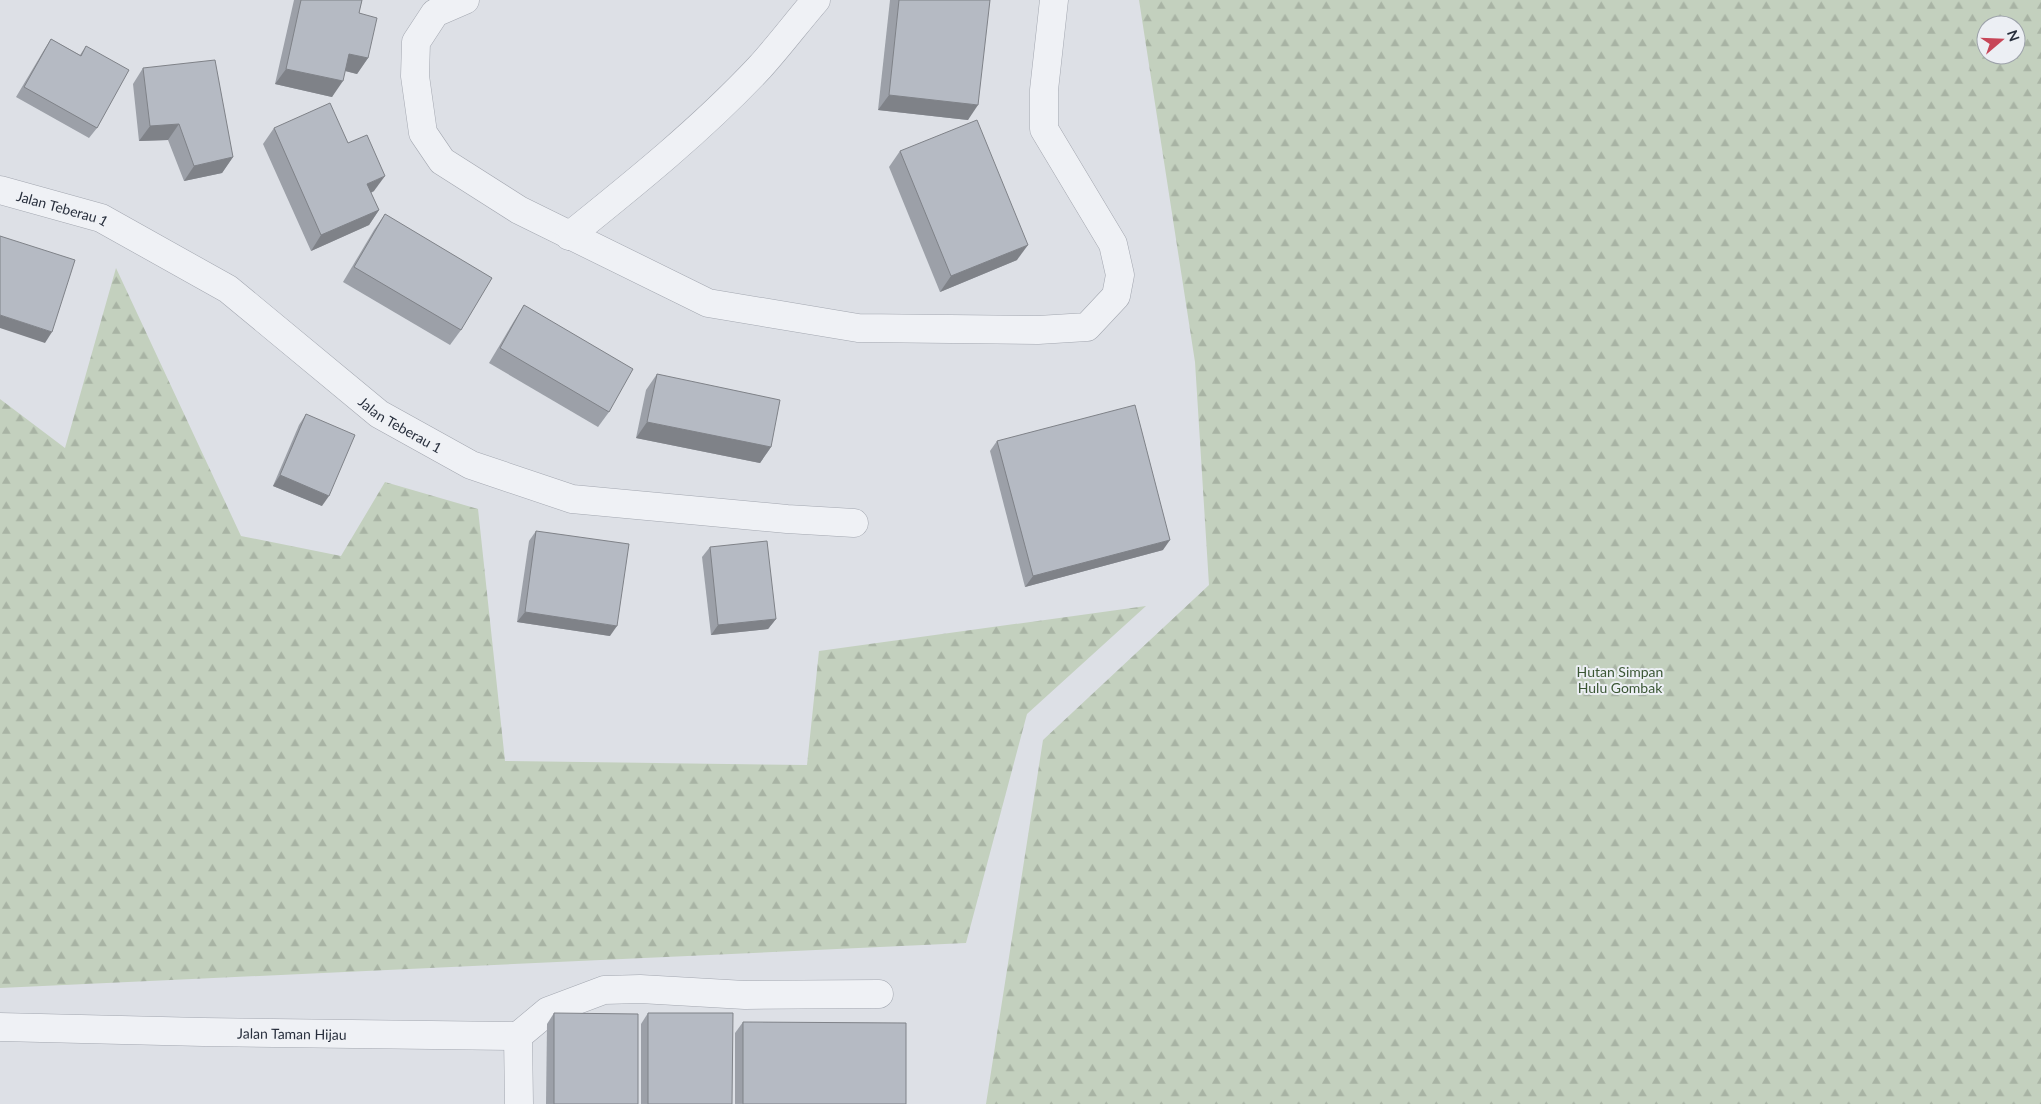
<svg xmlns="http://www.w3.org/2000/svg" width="2041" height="1104" font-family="Lato,sans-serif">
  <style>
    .forest { fill: url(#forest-firs); fill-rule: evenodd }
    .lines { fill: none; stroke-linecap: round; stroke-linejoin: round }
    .minor-casing { stroke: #a3a7b0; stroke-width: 29 }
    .minor { stroke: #eff1f5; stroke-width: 28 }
    .wall { fill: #9ca0a8 }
    .shaded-wall { fill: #7f8288 }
    .building { fill: #b5bac3; stroke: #7f8288 }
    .labels { text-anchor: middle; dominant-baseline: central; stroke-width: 4; stroke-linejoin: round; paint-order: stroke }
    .street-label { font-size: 14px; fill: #272e3c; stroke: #eceff4 }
    .park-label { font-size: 14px; fill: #3b5735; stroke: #eceff4 }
  </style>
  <defs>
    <pattern id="forest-firs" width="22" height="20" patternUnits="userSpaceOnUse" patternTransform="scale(1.25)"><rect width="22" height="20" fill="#c3d0be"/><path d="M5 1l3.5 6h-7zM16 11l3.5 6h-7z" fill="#a8b3a4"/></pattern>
  </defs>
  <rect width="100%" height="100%" fill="#dde0e6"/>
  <!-- forest -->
  <g class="forest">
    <path d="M1139 0H2041V1104H986L1043 740 1209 585 1195 362ZM1986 25H2016V55H1986Z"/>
    <polygon points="116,268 241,536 341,556 385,482 478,509 505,761 807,765 819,651 1146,606 1027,714 966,943 0,988 0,399 65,448"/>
  </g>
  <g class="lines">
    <!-- minor casing -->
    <g class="minor-casing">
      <g id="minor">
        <polyline points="465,0 435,13 416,42 415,76 423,133 442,161 519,210 708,303 858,328 1038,330 1087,327 1116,296 1120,275 1113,244 1044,129 1044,90 1054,0"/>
        <path id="s1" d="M0 190 101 218 228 289 379 414 471 465 572 499 787 519 854 523"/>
        <path d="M569 236C635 183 702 129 760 67 779 46 797 22 816 0"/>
        <path id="s2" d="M0 1027 203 1032 518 1036"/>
        <polyline points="518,1036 548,1011 604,990 640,989 745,995 879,994"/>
        <polyline points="518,1036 519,1104"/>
      </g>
    </g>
    <!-- minor -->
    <use href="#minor" class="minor"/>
  </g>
  <!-- wall -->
  <g class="wall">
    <polygon points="294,0 362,0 359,13 368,58 357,74 345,71 332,97 275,84"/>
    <polygon points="890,0 990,0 968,120 878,110"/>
    <polygon points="51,39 80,55 86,46 97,128 89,138 16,97 44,50"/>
    <polygon points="143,68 233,157 222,173 184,181 168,140 139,141 133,84"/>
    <polygon points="274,128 348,143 374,191 371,193 379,210 369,225 311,251 263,144"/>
    <polygon points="900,151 1017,260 940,292 889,167"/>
    <polygon points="385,214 461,330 450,345 343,282 374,230"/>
    <polygon points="524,305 609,412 598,427 489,363 514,321"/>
    <polygon points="657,374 771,447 760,463 636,438 646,390"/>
    <polygon points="306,414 322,506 273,486 299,425"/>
    <polygon points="997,441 1163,550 1025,587 990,451"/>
    <polygon points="536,531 610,636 517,622 529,541"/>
    <polygon points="710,547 776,619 768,629 711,635 702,557"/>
    <polygon points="554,1013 638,1104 546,1104 547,1024"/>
    <polygon points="648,1013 732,1104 641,1104 641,1024"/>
    <polygon points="743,1022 906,1104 735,1104 735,1033"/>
  </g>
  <!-- shaded-wall -->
  <g class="shaded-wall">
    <polygon points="349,54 368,58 357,74 338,69"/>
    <polygon points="286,69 343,81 332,97 275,84"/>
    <polygon points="889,95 978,105 968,120 878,110"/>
    <polygon points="179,124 168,140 139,141 150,126"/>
    <polygon points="233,157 222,173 184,181 194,166"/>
    <polygon points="385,176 374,191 356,199 367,184"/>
    <polygon points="379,210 369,225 311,251 321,235"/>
    <polygon points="1028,245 1017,260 940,292 951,276"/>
    <polygon points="0,315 52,332 45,343 0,328"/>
    <polygon points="647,422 771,447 760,463 636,438"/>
    <polygon points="280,475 329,496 322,506 273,486"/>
    <polygon points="1170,540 1163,550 1025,587 1033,576"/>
    <polygon points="525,612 617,626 610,636 517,622"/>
    <polygon points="776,619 768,629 711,635 718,625"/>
  </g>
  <!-- building -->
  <g class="building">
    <polygon points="301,0 362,0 359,13 377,18 368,58 349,54 343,81 286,69"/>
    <polygon points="899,0 990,0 978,105 889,95"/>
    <polygon points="51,39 81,56 86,46 129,70 97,128 24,87"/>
    <polygon points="215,60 233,157 194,166 179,124 150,126 143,68"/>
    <polygon points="330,103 348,143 367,135 385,176 367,184 379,210 321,235 274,128"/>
    <polygon points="977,120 1028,245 951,276 900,151"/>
    <polygon points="385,214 492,278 461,330 354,267"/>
    <polygon points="0,236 75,260 52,332 0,315"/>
    <polygon points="524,305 633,369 609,412 500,348"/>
    <polygon points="657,374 780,400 771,447 647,422"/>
    <polygon points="1135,405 1170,540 1033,576 997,441"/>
    <polygon points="306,414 355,435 329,496 280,475"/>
    <polygon points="536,531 629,544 617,626 525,612"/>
    <polygon points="767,541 776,619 718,625 710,547"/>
    <polygon points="554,1013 638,1014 638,1104 554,1104"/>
    <polygon points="648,1013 733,1013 732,1104 648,1104"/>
    <polygon points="743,1022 906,1023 906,1104 743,1104"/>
  </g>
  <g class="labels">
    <!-- street labels -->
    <g class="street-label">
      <text stroke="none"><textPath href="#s1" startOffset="65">Jalan Teberau 1</textPath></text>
      <text stroke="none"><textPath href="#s1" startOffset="470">Jalan Teberau 1</textPath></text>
      <text stroke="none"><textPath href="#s2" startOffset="292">Jalan Taman Hijau</textPath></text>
    </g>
    <!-- park labels -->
    <g class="park-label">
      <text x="1620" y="671">Hutan Simpan<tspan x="1620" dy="16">Hulu Gombak</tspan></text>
    </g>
  </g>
  <!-- north arrow -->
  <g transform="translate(2001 40) rotate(71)"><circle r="24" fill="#eceff4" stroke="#9da2aa"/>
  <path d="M0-4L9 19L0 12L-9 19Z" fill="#c74658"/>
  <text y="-8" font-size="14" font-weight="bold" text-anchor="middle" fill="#272e3c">N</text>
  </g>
</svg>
